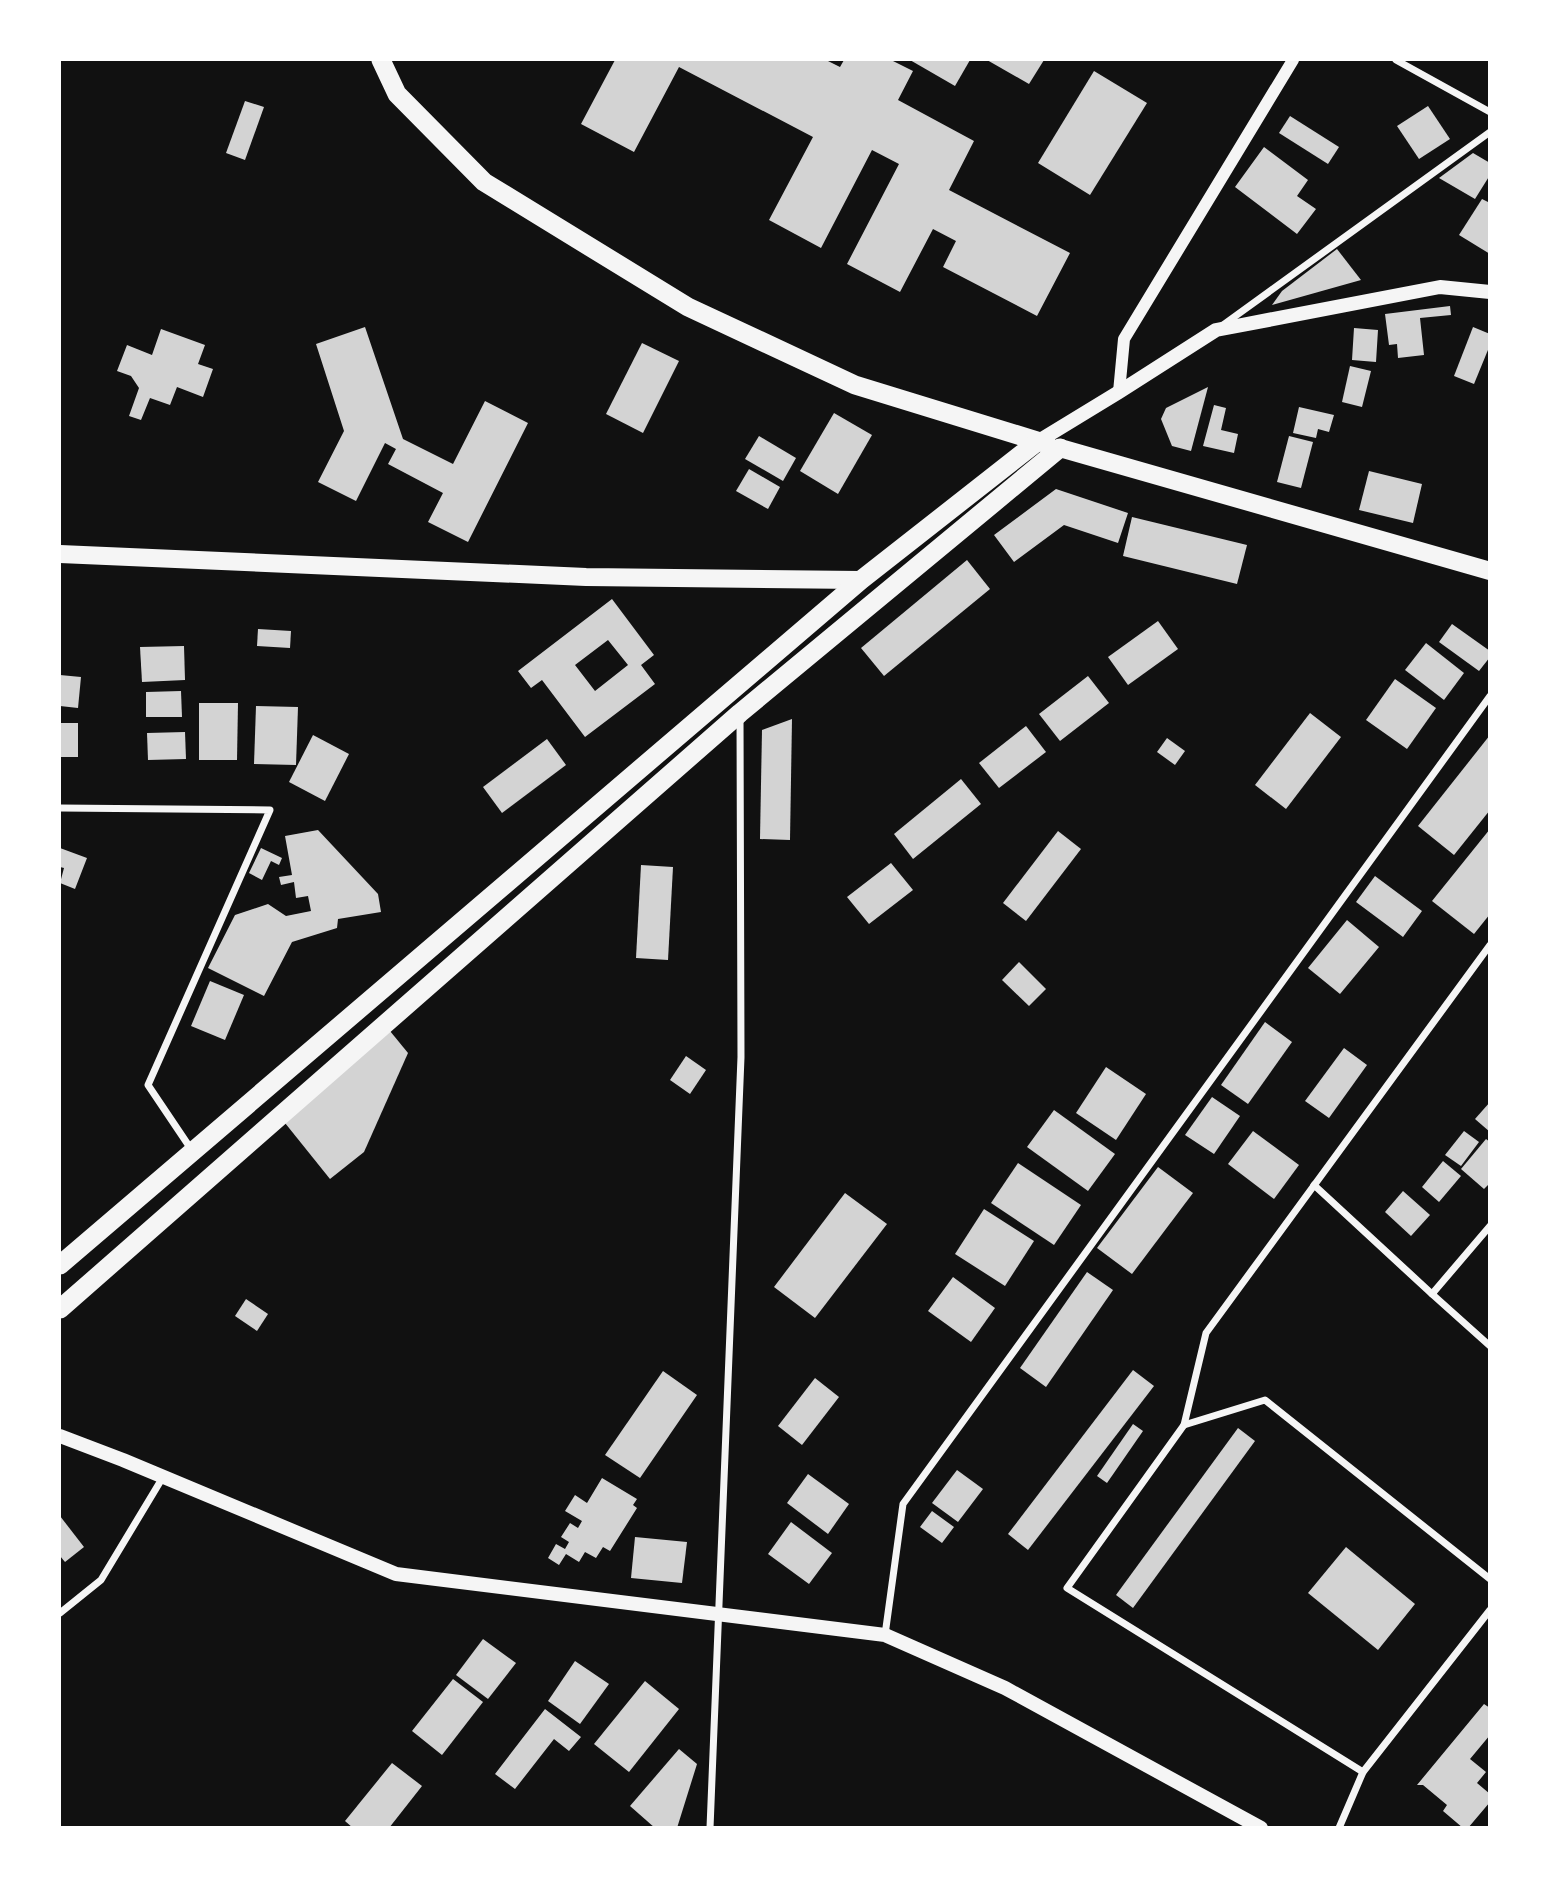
<svg xmlns="http://www.w3.org/2000/svg" width="1549" height="1887" font-family="'Source Sans 3',sans-serif">
  <style>
    .building { fill: #d3d3d3; fill-rule: evenodd }
    .lines { fill: none; stroke-linecap: round; stroke-linejoin: round }
    .minor { stroke: #f5f5f5; stroke-width: 7 }
    .tertiary { stroke: #f5f5f5; stroke-width: 12 }
    .secondary { stroke: #f5f5f5; stroke-width: 14 }
    .primary { stroke: #f5f5f5; stroke-width: 18 }
    .trunk { stroke: #f5f5f5; stroke-width: 19 }
  </style>
  <rect width="100%" height="100%" fill="#111"/>
  <!-- building -->
  <g class="building">
    <polygon points="615,60 826,60 840,67 844,60 891,60 913,71 898,100 974,141 949,190 1070,253 1037,316 943,267 956,241 933,229 900,292 847,264 899,164 872,150 821,248 769,220 813,137 679,67 634,152 581,124"/>
    <polygon points="910,60 970,60 955,86"/>
    <polygon points="987,60 1044,60 1029,84"/>
    <polygon points="1094,71 1147,103 1090,195 1038,163"/>
    <polygon points="245,101 264,107 245,160 226,153"/>
    <polygon points="1428,106 1450,139 1419,159 1397,126"/>
    <polygon points="1290,116 1339,147 1328,164 1279,133"/>
    <polygon points="1264,147 1308,180 1297,196 1316,209 1297,234 1235,187"/>
    <polygon points="1473,153 1490,163 1490,175 1475,199 1439,178"/>
    <polygon points="1482,199 1490,203 1490,254 1459,235"/>
    <polygon points="1337,249 1361,280 1272,305 1282,291"/>
    <polygon points="1450,306 1451,315 1420,318 1424,355 1398,358 1397,344 1389,345 1385,314"/>
    <polygon points="365,327 403,439 453,464 485,401 528,423 468,542 428,522 443,493 388,464 396,449 385,443 356,501 318,482 344,431 316,344"/>
    <polygon points="1473,327 1490,334 1490,345 1474,384 1454,376"/>
    <polygon points="1354,328 1378,330 1376,362 1352,360"/>
    <polygon points="161,329 205,345 198,364 213,369 203,397 177,387 170,405 150,398 141,420 129,416 139,388 131,376 117,371 127,345 152,355"/>
    <polygon points="642,343 679,361 643,433 606,414"/>
    <polygon points="1350,366 1371,371 1362,407 1342,402"/>
    <polygon points="1208,387 1191,451 1172,446 1161,419 1166,408"/>
    <polygon points="1214,405 1226,408 1221,430 1238,434 1234,453 1203,446"/>
    <polygon points="1299,407 1334,415 1329,432 1318,429 1316,438 1293,433"/>
    <polygon points="834,413 872,435 838,494 800,471"/>
    <polygon points="759,436 796,458 783,481 745,459"/>
    <polygon points="1289,436 1313,442 1301,488 1277,482"/>
    <polygon points="749,469 780,487 768,509 736,491"/>
    <polygon points="1369,471 1422,484 1413,523 1359,510"/>
    <polygon points="1056,489 1128,513 1118,543 1064,525 1014,562 994,535"/>
    <polygon points="1132,517 1247,545 1237,584 1123,556"/>
    <polygon points="967,560 990,589 884,676 861,648"/>
    <path d="M612 599 654 655 641 665 655 684 585 737 542 680 531 688 518 671ZM608 640 628 665 595 691 575 665Z"/>
    <polygon points="1158,621 1178,649 1128,685 1108,657"/>
    <polygon points="1452,624 1490,651 1490,657 1479,671 1439,642"/>
    <polygon points="258,629 291,631 290,648 257,646"/>
    <polygon points="1426,643 1464,673 1444,700 1405,670"/>
    <polygon points="184,646 185,680 142,682 140,647"/>
    <polygon points="60,675 81,677 78,708 60,706"/>
    <polygon points="1088,676 1109,703 1060,741 1039,714"/>
    <polygon points="1395,679 1436,708 1407,749 1366,720"/>
    <polygon points="181,691 182,717 146,717 146,692"/>
    <polygon points="199,703 238,703 237,760 199,760"/>
    <polygon points="256,706 298,707 296,765 254,764"/>
    <polygon points="1310,713 1341,737 1286,809 1255,785"/>
    <polygon points="792,719 790,840 760,839 762,730"/>
    <rect x="60" y="723" width="18" height="34"/>
    <polygon points="1026,726 1046,752 999,788 979,763"/>
    <polygon points="185,732 186,759 148,760 147,733"/>
    <polygon points="313,735 349,754 325,801 289,782"/>
    <polygon points="1490,735 1490,810 1454,855 1418,826"/>
    <polygon points="1167,738 1185,751 1175,765 1157,752"/>
    <polygon points="547,739 566,765 502,813 483,787"/>
    <polygon points="961,779 981,804 913,859 894,834"/>
    <polygon points="1490,829 1490,914 1474,934 1432,901"/>
    <polygon points="318,830 378,894 381,912 338,919 337,928 292,942 264,996 208,968 235,915 268,904 286,916 311,911 308,896 296,898 294,882 281,885 279,877 292,875 285,836"/>
    <polygon points="1058,831 1081,849 1026,921 1003,903"/>
    <polygon points="60,848 87,858 75,889 60,883 64,868 60,867"/>
    <polygon points="261,848 282,858 279,865 271,861 262,880 249,873"/>
    <polygon points="891,863 913,890 869,924 847,897"/>
    <polygon points="641,865 673,867 668,960 636,958"/>
    <polygon points="1375,876 1422,911 1403,937 1356,902"/>
    <polygon points="1347,920 1379,947 1340,994 1308,968"/>
    <polygon points="1019,962 1046,989 1029,1006 1002,980"/>
    <polygon points="210,981 244,995 225,1040 191,1026"/>
    <polygon points="1265,1022 1292,1042 1248,1104 1221,1085"/>
    <polygon points="390,1031 408,1053 364,1152 330,1179 281,1118"/>
    <polygon points="1344,1048 1367,1065 1329,1118 1305,1101"/>
    <polygon points="686,1056 706,1070 690,1094 670,1080"/>
    <polygon points="1106,1067 1146,1094 1116,1140 1076,1113"/>
    <polygon points="1212,1097 1240,1116 1214,1154 1185,1135"/>
    <polygon points="1490,1102 1490,1132 1475,1119"/>
    <polygon points="1054,1110 1115,1154 1088,1191 1027,1147"/>
    <polygon points="1253,1131 1299,1165 1274,1199 1228,1164"/>
    <polygon points="1464,1131 1479,1142 1461,1166 1445,1155"/>
    <polygon points="1486,1139 1490,1142 1490,1183 1484,1189 1461,1169"/>
    <polygon points="1443,1161 1461,1176 1439,1202 1422,1187"/>
    <polygon points="1018,1163 1081,1205 1054,1245 991,1203"/>
    <polygon points="1158,1167 1193,1193 1132,1274 1097,1248"/>
    <polygon points="1403,1191 1430,1215 1411,1236 1385,1212"/>
    <polygon points="845,1193 887,1224 815,1318 774,1287"/>
    <polygon points="984,1209 1034,1241 1005,1286 955,1254"/>
    <polygon points="1087,1272 1113,1290 1046,1387 1020,1368"/>
    <polygon points="953,1277 995,1308 971,1342 928,1311"/>
    <polygon points="246,1299 268,1314 257,1331 235,1316"/>
    <polygon points="1133,1370 1154,1386 1028,1550 1008,1534"/>
    <polygon points="663,1371 697,1395 640,1478 605,1455"/>
    <polygon points="815,1378 839,1397 802,1445 778,1426"/>
    <polygon points="1133,1424 1143,1431 1107,1483 1097,1476"/>
    <polygon points="1238,1428 1255,1441 1133,1608 1116,1595"/>
    <polygon points="957,1470 983,1489 958,1522 932,1503"/>
    <polygon points="808,1474 849,1504 828,1534 787,1503"/>
    <polygon points="602,1478 637,1499 633,1505 637,1508 610,1551 603,1547 596,1558 585,1552 579,1562 566,1554 559,1565 548,1558 556,1544 565,1549 569,1542 561,1537 570,1523 578,1528 582,1521 565,1511 575,1495 587,1503"/>
    <polygon points="932,1511 954,1527 942,1543 920,1527"/>
    <polygon points="60,1516 84,1547 65,1562 60,1556"/>
    <polygon points="791,1522 832,1553 809,1584 768,1554"/>
    <polygon points="635,1537 687,1542 682,1583 631,1578"/>
    <polygon points="1346,1547 1415,1604 1378,1650 1308,1593"/>
    <polygon points="483,1639 516,1663 488,1699 456,1675"/>
    <polygon points="575,1661 609,1684 580,1724 548,1701"/>
    <polygon points="453,1679 483,1702 442,1755 412,1731"/>
    <polygon points="645,1681 679,1709 629,1772 594,1744"/>
    <polygon points="1484,1704 1490,1708 1490,1735 1470,1759 1486,1772 1477,1783 1490,1794 1490,1802 1468,1828 1463,1828 1443,1811 1447,1805 1423,1785 1417,1785"/>
    <polygon points="545,1709 581,1737 569,1751 554,1739 515,1789 495,1774"/>
    <polygon points="679,1749 697,1764 677,1828 655,1828 630,1806"/>
    <polygon points="392,1763 422,1786 389,1828 353,1828 345,1821"/>
  </g>
  <g class="lines">
    <!-- minor -->
    <g class="minor">
      <polyline points="1396,60 1490,112"/>
      <polyline points="1223,325 1490,132"/>
      <polyline points="60,808 270,810 148,1085 191,1149"/>
      <polyline points="1314,1185 1432,1294"/>
      <polyline points="1490,1226 1432,1294 1490,1346"/>
      <polyline points="1184,1425 1265,1400 1490,1579"/>
      <polyline points="60,1613 101,1580 163,1477"/>
      <polyline points="885,1635 903,1504 1490,696"/>
      <polyline points="1363,1772 1067,1588 1184,1425 1206,1333 1490,945"/>
      <polyline points="710,1828 741,1057 740,716"/>
      <polyline points="1339,1828 1363,1772 1490,1610"/>
    </g>
    <!-- tertiary -->
    <polyline class="tertiary" points="1119,392 1124,339 1293,60"/>
    <!-- secondary -->
    <g class="secondary">
      <polyline points="1037,442 1119,392 1216,330 1440,287 1490,292"/>
      <polyline points="60,1436 123,1460 396,1574 885,1635 1005,1688 1261,1828"/>
    </g>
    <!-- primary -->
    <g class="primary">
      <polyline points="1060,448 1490,571"/>
      <polyline points="60,554 586,577 861,580"/>
    </g>
    <!-- trunk -->
    <g class="trunk">
      <polyline points="381,60 397,94 484,182 688,307 855,385 1047,444"/>
      <polyline points="60,1265 861,580 1037,442"/>
      <polyline points="60,1309 740,713 1060,448"/>
    </g>
  </g>
  <!-- border -->
  <rect width="1549" height="1887" fill="none" stroke="#ffffff" stroke-width="122"/>
</svg>
